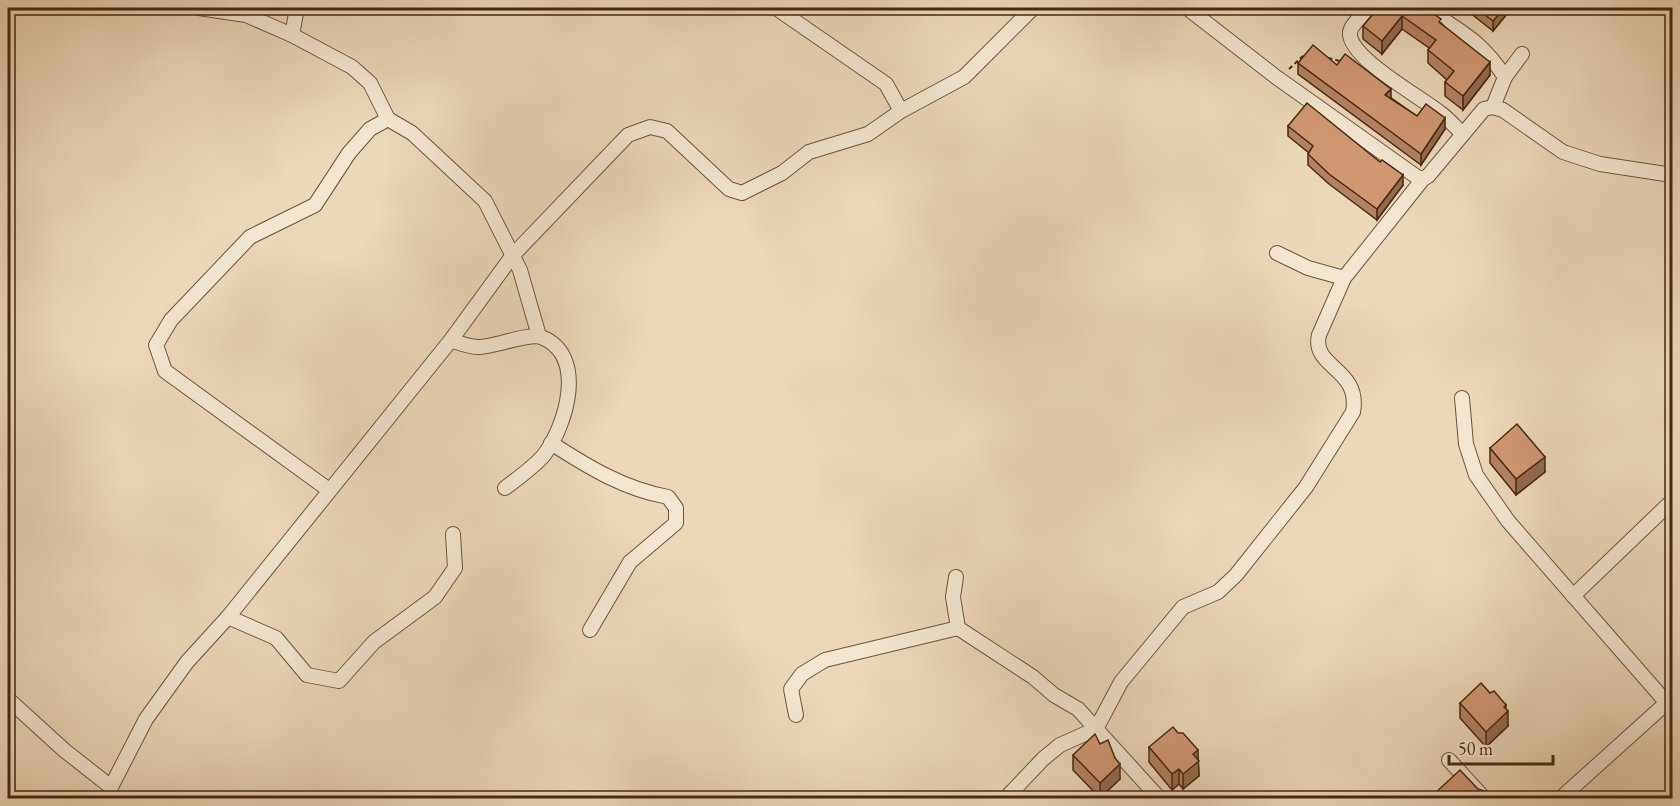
<svg xmlns="http://www.w3.org/2000/svg" width="1680" height="806" font-family="'EB Garamond',serif">
  <style>
    .lines { fill: none; stroke-linecap: round; stroke-linejoin: round }
    .minor-casing { stroke: #6f553a; stroke-width: 16 }
    .path { stroke: #46290f; stroke-width: 2; stroke-dasharray: 4.5 3; stroke-linecap: butt }
    .minor { stroke: #f2e6d2; stroke-width: 14 }
    .wall { fill: #b48261; stroke: #46290f; stroke-width: 1.5 }
    .shaded-wall { fill: #926a4f; stroke: #46290f; stroke-width: 1.5 }
    .building { fill: #d19771; stroke: #46290f; stroke-width: 1.5 }
  </style>
  <rect width="100%" height="100%" fill="#ebd8b9"/>
  <filter id="stains"><feTurbulence type="fractalNoise" baseFrequency=".00333" numOctaves="4"/><feColorMatrix values="0 0 0 0 .2 0 0 0 0 .09 0 0 0 0 .02 0 0 0 .5 -.17"/></filter>
  <radialGradient id="worn" r=".72"><stop offset=".6" stop-color="#630" stop-opacity="0"/><stop offset="1" stop-color="#630" stop-opacity=".3"/></radialGradient>
  <g class="lines">
    <!-- minor casing -->
    <g class="minor-casing">
      <g id="minor">
        <polyline points="199,8 246,15 292,35 352,67 370,83 388,119"/>
        <polyline points="776,8 886,84 901,111"/>
        <polyline points="1187,8 1276,77 1417,177 1423,179 1428,176 1484,109 1493,107 1503,110 1563,152 1600,164 1672,175"/>
        <path d="M1372 8C1365 14 1352 22 1350 32 1347 57 1421 97 1439 112 1448 118 1455 127 1463 134"/>
        <path d="M1426 8C1461 33 1479 38 1505 77L1493 107"/>
        <polyline points="292,35 297,8"/>
        <polyline points="1505,77 1522,54"/>
        <polyline points="1277,253 1308,268 1344,278"/>
        <path d="M451 340C459 343 469 347 478 347 493 347 529 333 541 337 588 355 566 426 544 455 534 467 518 478 505 488"/>
        <polyline points="1462,398 1466,444 1476,475 1508,521 1666,702"/>
        <path d="M551 443C588 467 624 489 668 497L676 508V523L630 562 590 630"/>
        <polyline points="329,490 165,371 156,345 171,320 250,237 315,205 349,153 370,129 388,119 412,133 485,201 520,270 539,336"/>
        <polyline points="956,577 953,597 958,628 1033,677 1054,695 1078,709 1159,798"/>
        <polyline points="1573,596 1672,501"/>
        <polyline points="228,617 276,638 307,675 339,681 374,642 435,597 455,568 453,534"/>
        <polyline points="8,699 64,750 111,787 146,719 187,662 228,617 451,340 513,255 628,135 650,127 667,131 729,189 742,193 782,173 809,152 868,134 901,111 964,77 1033,8"/>
        <polyline points="796,715 791,689 802,674 825,660 958,628"/>
        <polyline points="1449,760 1484,798"/>
        <path d="M1006 798 1043 759 1060 745 1096 729 1121 682 1183 607 1218 592 1236 575 1306 487 1353 412C1361 368 1311 368 1319 335L1344 278 1423 179"/>
        <polyline points="1561,798 1672,698"/>
      </g>
    </g>
    <!-- path -->
    <g class="path">
      <polyline points="1328,58 1340,61"/>
      <polyline points="1289,69 1304,55"/>
      <polyline points="649,798 654,791"/>
    </g>
    <!-- minor -->
    <use href="#minor" class="minor"/>
  </g>
  <!-- wall -->
  <g class="wall">
    <polygon points="1378,8 1441,23 1490,75 1463,110 1445,96 1445,82 1447,80 1428,63 1428,50 1429,48 1402,29 1382,54 1363,39 1363,26"/>
    <polygon points="1464,8 1512,8 1493,31"/>
    <polygon points="1298,63 1337,65 1391,98 1417,116 1445,129 1421,165 1298,74"/>
    <polygon points="1288,126 1403,185 1377,220 1329,184 1308,165 1308,154 1309,153 1288,136"/>
    <polygon points="1490,448 1545,472 1516,495 1490,463"/>
    <polygon points="1460,703 1506,709 1508,726 1486,747 1460,718"/>
    <polygon points="1100,744 1115,758 1120,779 1100,798 1073,770 1073,755"/>
    <polygon points="1149,747 1198,760 1199,776 1183,789 1179,784 1172,790 1149,762"/>
  </g>
  <!-- shaded-wall -->
  <g class="shaded-wall">
    <polygon points="1504,8 1512,8 1493,31 1493,21"/>
    <polygon points="1402,16 1402,29 1382,54 1382,41"/>
    <polygon points="1490,62 1490,75 1463,110 1463,96"/>
    <polygon points="1391,89 1391,100 1385,95"/>
    <polygon points="1445,118 1445,129 1421,165 1421,154"/>
    <polygon points="1403,175 1403,185 1377,220 1377,209"/>
    <polygon points="1545,457 1545,472 1516,495 1516,479"/>
    <polygon points="1506,705 1506,713 1508,711 1508,726 1486,747 1486,732"/>
    <polygon points="1198,750 1199,776 1183,789 1183,774 1193,754"/>
    <polygon points="1120,764 1120,779 1100,798 1100,783"/>
    <polygon points="1179,769 1179,784 1172,790 1172,774"/>
    <polygon points="1491,793 1491,798 1484,798"/>
  </g>
  <!-- building -->
  <g class="building">
    <polygon points="1378,8 1425,8 1441,19 1439,22 1490,62 1463,96 1445,82 1454,71 1428,50 1436,40 1402,16 1382,41 1363,26"/>
    <polygon points="1476,8 1504,8 1493,21"/>
    <polygon points="1313,45 1337,65 1345,54 1391,89 1385,95 1417,116 1426,104 1445,118 1421,154 1298,63"/>
    <polygon points="1307,103 1380,162 1382,160 1403,175 1377,209 1329,174 1308,154 1313,146 1288,126"/>
    <polygon points="1517,424 1545,457 1516,479 1490,448"/>
    <polygon points="1481,683 1490,693 1494,691 1506,705 1504,707 1508,711 1486,732 1460,703"/>
    <polygon points="1173,727 1178,733 1183,733 1198,750 1193,754 1199,761 1183,774 1179,769 1172,774 1149,747"/>
    <polygon points="1095,734 1100,744 1108,740 1115,758 1120,764 1100,783 1073,755"/>
    <polygon points="1460,770 1478,789 1491,793 1484,798 1436,798 1433,795"/>
  </g>
  <!-- margin -->
  <rect width="1680" height="806" fill="none" stroke="#ebd8b9" stroke-width="30"/>
  <rect x="9" y="9" width="1662" height="788" fill="none" stroke="#46290f" stroke-width="3"/>
  <rect x="15" y="15" width="1650" height="776" fill="none" stroke="#46290f" stroke-width="1.5"/>
  <!-- scale -->
  <path d="M1449 755v9h104v-9" fill="none" stroke="#46290f" stroke-width="3"/>
  <text x="1458" y="755" font-size="18" fill="#46290f" stroke="#f2e6d2" stroke-width="4.5" paint-order="stroke">50 m</text>
  <rect width="100%" height="100%" filter="url(#stains)"/>
  <rect width="100%" height="100%" fill="url(#worn)"/>
</svg>
